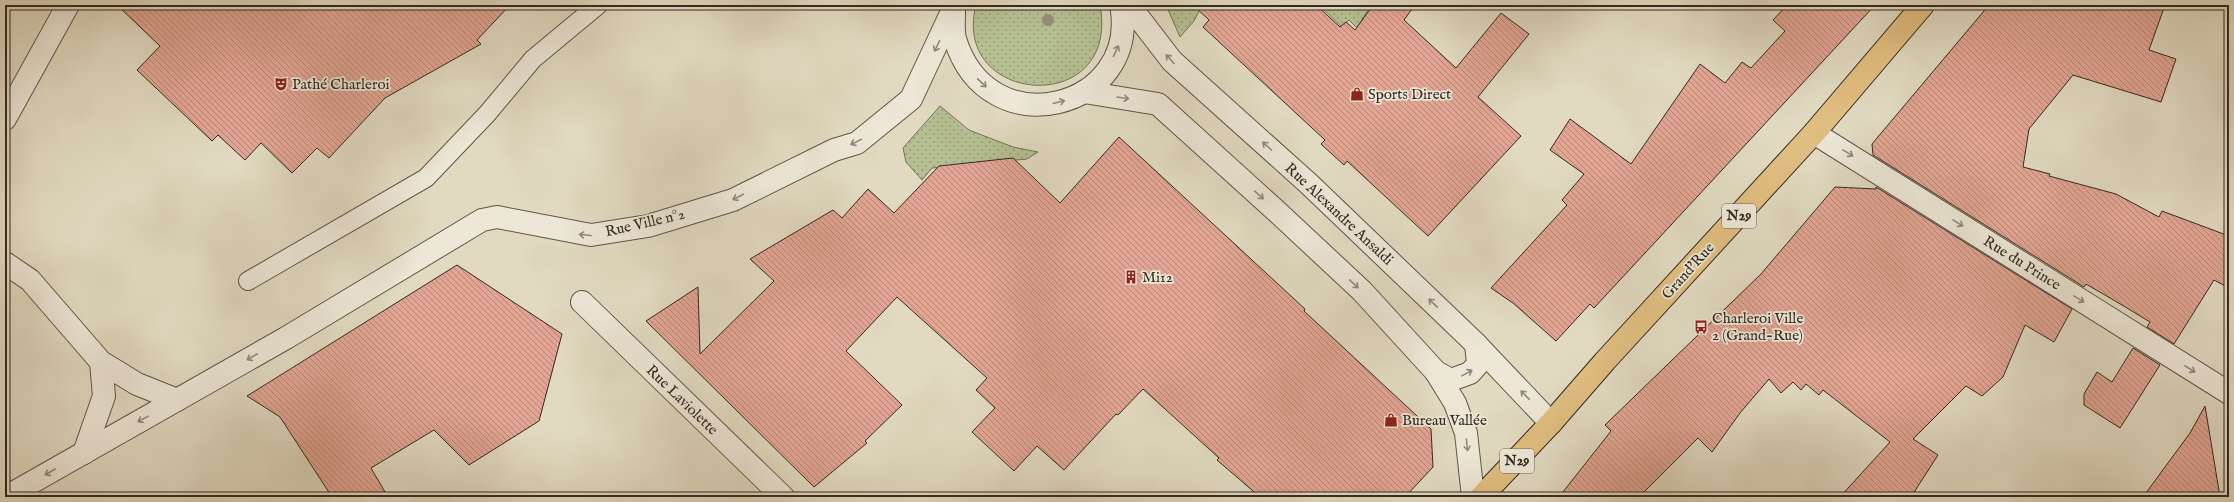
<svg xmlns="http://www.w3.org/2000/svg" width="2234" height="502" font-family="'IM FELL English',serif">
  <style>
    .grass { fill: url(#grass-dots); stroke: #747459 }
    .building { fill: url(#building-back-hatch); stroke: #332a21 }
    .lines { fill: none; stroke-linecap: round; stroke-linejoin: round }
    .service-casing { stroke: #5e5649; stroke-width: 20 }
    .minor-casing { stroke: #5e5649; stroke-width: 24 }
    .primary-casing { stroke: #332a21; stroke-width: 24 }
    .service { stroke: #ece7d7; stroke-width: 18 }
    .minor { stroke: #ece7d7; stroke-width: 22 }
    .primary { stroke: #e0bd80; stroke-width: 22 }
    .tree { fill: #938e78 }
    .oneway { stroke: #90887c }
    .labels { text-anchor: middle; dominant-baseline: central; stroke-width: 3.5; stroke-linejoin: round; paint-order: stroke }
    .shield { fill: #ece7d7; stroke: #6a6358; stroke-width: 1 }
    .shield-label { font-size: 14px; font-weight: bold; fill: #332a21 }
    .poi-label { font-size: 15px; fill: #332a21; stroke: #ece7d7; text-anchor: start }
    .street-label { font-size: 15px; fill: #332a21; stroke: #ece7d7 }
  </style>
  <defs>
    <pattern id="grass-dots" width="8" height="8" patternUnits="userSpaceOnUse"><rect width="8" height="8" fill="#b5bf91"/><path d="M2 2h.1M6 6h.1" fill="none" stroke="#949b76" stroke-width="1.8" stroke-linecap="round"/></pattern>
    <pattern id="building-back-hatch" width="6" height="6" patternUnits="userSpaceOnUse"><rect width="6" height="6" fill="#e2a594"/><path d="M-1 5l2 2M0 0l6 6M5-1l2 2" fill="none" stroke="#b88778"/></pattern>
  </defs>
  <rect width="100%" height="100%" fill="#e1dac1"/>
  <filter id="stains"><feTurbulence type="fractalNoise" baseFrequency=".005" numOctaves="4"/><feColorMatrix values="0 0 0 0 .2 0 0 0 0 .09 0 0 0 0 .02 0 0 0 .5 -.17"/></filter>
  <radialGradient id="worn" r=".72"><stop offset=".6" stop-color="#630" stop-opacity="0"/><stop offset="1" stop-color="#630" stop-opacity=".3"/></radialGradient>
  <!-- grass -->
  <g class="grass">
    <path d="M976 5H1100C1121 118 950 106 976 5Z"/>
    <polygon points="1166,5 1202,5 1194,21 1180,37"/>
    <polygon points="1319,5 1371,5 1357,28 1349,20 1342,27"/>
    <polygon points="940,106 969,130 1013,147 1038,152 1027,159 932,168 922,180 906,162 903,148"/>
  </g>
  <!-- building -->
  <g class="building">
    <polygon points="117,5 510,5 477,40 481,44 385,98 329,158 317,148 292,173 261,143 245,160 218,135 212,141 137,70 160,46"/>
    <polygon points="1193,5 1316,5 1340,27 1346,22 1355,30 1373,5 1415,5 1404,20 1456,68 1501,13 1529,34 1478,97 1521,136 1428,236 1347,161 1344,165 1321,144 1325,140 1203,27 1209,20"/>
    <polygon points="1787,5 1875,5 1594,308 1590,304 1556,341 1513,303 1491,288 1567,205 1562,200 1584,174 1550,150 1570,119 1631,164 1700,64 1725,83 1742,62 1751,68 1785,31 1773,20"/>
    <polygon points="1989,5 2165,5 2149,50 2176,59 2161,102 2073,75 2029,129 2023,167 2050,174 2049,176 2116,194 2159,217 2162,211 2229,236 2229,288 2214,280 2174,344 2147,327 2150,322 2122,305 2086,284 2084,287 1873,155 1872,144"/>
    <polygon points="1119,137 1305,309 1304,311 1431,429 1433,467 1405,497 1260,497 1217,460 1219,458 1143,389 1118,415 1116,414 1064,470 1037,446 1014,471 972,432 995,408 976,390 987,378 897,297 846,351 902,405 865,441 867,443 814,487 646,321 698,287 700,354 774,281 750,259 833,210 842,218 868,189 894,213 939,166 1013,158 1060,203"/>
    <polygon points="1835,187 1876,189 1876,187 2072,309 2054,342 2025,325 2003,377 1982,396 1966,386 1913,439 1938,455 1911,497 1840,497 1890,442 1823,390 1819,395 1806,384 1801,390 1793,382 1781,393 1769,379 1740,413 1712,452 1698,438 1639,497 1559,497 1611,431 1605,425 1761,274"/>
    <polygon points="457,265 562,334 539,421 469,465 434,430 371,468 388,497 332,497 280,417 247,396"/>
    <polygon points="2133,348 2160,365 2120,428 2084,405 2084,394 2097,372 2112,382"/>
    <polygon points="2205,406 2220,497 2143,497 2190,433"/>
  </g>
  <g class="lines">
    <!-- service casing -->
    <g class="service-casing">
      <polyline id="service" points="248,281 426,178 487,114 533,59 598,5"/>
    </g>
    <!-- minor casing -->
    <g class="minor-casing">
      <g id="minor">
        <polyline points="1129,5 1172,61 1309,184 1476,344 1551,423"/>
        <path d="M954 12C954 20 953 31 955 39 988 149 1141 109 1121 5"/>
        <polyline points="1084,92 1158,104 1273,208 1362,291 1436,372 1455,403 1466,433 1473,497"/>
        <polyline points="5,119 68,5"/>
        <polyline points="1814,133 2229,393"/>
        <polyline points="5,263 30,280 101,362 137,384 177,400"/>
        <polyline points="582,302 783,497"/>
        <polyline points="1436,372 1451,380 1470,373 1478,364 1476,344"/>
        <polyline points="84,453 104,396 101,362"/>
        <polyline points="6,497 286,338 482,220 497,217 591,235 648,226 733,200 834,150 857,143 911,99 955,5"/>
      </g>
    </g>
    <!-- primary casing -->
    <g class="primary-casing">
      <polyline id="primary" points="1481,497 1551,423 1605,361 1814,133 1923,5"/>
    </g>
    <!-- service -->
    <use href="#service" class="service"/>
    <!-- minor -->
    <use href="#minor" class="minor"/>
    <!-- primary -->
    <use href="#primary" class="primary"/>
  </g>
  <!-- trees -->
  <circle class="tree" cx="1048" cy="20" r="6"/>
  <!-- one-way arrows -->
  <defs><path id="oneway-shaft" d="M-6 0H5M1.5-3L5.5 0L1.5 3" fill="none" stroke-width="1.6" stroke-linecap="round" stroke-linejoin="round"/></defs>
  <g class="oneway">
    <use href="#oneway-shaft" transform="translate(937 46) rotate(116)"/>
    <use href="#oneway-shaft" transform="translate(1116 51) rotate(-65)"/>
    <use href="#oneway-shaft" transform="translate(1170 59) rotate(-132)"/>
    <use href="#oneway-shaft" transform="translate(982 83) rotate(43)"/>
    <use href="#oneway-shaft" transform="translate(1123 98) rotate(9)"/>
    <use href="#oneway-shaft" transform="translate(1059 102) rotate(-14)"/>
    <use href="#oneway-shaft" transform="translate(856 142) rotate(154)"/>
    <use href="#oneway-shaft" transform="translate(1267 146) rotate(-138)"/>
    <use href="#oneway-shaft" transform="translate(1848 153) rotate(32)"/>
    <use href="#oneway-shaft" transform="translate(1259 195) rotate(42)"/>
    <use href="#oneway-shaft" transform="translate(738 197) rotate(152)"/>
    <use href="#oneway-shaft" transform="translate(1958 223) rotate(32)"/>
    <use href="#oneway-shaft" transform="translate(585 235) rotate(-175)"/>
    <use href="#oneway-shaft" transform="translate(1354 284) rotate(43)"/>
    <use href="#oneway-shaft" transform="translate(2079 299) rotate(32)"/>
    <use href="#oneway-shaft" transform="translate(1433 303) rotate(-136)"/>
    <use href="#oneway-shaft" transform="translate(252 357) rotate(150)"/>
    <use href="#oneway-shaft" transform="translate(2190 369) rotate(32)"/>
    <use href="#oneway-shaft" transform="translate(1467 373) rotate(-29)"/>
    <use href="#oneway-shaft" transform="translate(1525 395) rotate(-135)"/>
    <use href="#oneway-shaft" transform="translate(143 419) rotate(151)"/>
    <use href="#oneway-shaft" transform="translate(1467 445) rotate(84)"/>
    <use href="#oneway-shaft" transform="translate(50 472) rotate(150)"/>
  </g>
  <!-- icons -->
  <defs>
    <g id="theatre-bare" transform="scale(1.08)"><path d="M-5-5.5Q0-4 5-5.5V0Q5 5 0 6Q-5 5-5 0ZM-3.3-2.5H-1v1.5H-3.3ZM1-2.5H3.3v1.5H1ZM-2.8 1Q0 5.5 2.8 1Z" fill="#8f2418" stroke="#ece7d7" stroke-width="2.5" paint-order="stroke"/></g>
    <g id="shop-bare" transform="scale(1.08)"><path d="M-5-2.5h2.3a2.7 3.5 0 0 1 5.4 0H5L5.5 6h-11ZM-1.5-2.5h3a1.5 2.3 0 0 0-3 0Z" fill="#8f2418" stroke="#ece7d7" stroke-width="2.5" paint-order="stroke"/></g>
    <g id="building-bare" transform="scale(1.08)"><path d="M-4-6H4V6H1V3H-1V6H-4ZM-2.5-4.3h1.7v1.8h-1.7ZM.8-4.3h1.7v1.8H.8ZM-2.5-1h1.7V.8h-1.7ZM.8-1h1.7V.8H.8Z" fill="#8f2418" stroke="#ece7d7" stroke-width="2.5" paint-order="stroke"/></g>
    <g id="bus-bare" transform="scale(1.08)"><path d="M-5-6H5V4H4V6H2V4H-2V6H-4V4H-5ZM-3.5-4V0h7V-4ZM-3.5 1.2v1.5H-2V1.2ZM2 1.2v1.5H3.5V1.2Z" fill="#8f2418" stroke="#ece7d7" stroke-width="2.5" paint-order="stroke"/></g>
  </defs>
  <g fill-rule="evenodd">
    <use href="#theatre-bare" x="281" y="84"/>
    <use href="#shop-bare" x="1357" y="94"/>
    <use href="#building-bare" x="1131" y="277"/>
    <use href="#bus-bare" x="1701" y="327"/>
    <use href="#shop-bare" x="1391" y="420"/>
  </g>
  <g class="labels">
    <!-- shield labels -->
    <g class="shield">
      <rect x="1722" y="204" width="34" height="24" rx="3"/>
      <rect x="1500" y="449" width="34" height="24" rx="3"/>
    </g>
    <g class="shield-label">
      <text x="1739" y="216">N29</text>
      <text x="1517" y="461">N29</text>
    </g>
    <!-- poi labels -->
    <g class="poi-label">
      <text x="292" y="84">Pathé Charleroi</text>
      <text x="1368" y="94">Sports Direct</text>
      <text x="1142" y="277">Mi12</text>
      <text x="1712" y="318">Charleroi Ville<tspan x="1712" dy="17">2 (Grand-Rue)</tspan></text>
      <text x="1402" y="420">Bureau Vallée</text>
    </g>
    <!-- street labels -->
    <g class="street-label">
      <text transform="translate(1339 214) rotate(43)">Rue Alexandre Ansaldi</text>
      <text transform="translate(645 223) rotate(-13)">Rue Ville n°2</text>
      <text transform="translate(2022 263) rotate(32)">Rue du Prince</text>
      <text transform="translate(1688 271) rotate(-48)">Grand'Rue</text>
      <text transform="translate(682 400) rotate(44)">Rue Laviolette</text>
    </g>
  </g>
  <!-- margin -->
  <rect width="2234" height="502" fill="none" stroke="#e1dac1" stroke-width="20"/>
  <rect x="6" y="6" width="2222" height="490" fill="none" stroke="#332a21" stroke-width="2"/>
  <rect x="10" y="10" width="2214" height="482" fill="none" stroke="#332a21"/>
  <rect width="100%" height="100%" filter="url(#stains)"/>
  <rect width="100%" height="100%" fill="url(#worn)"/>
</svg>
